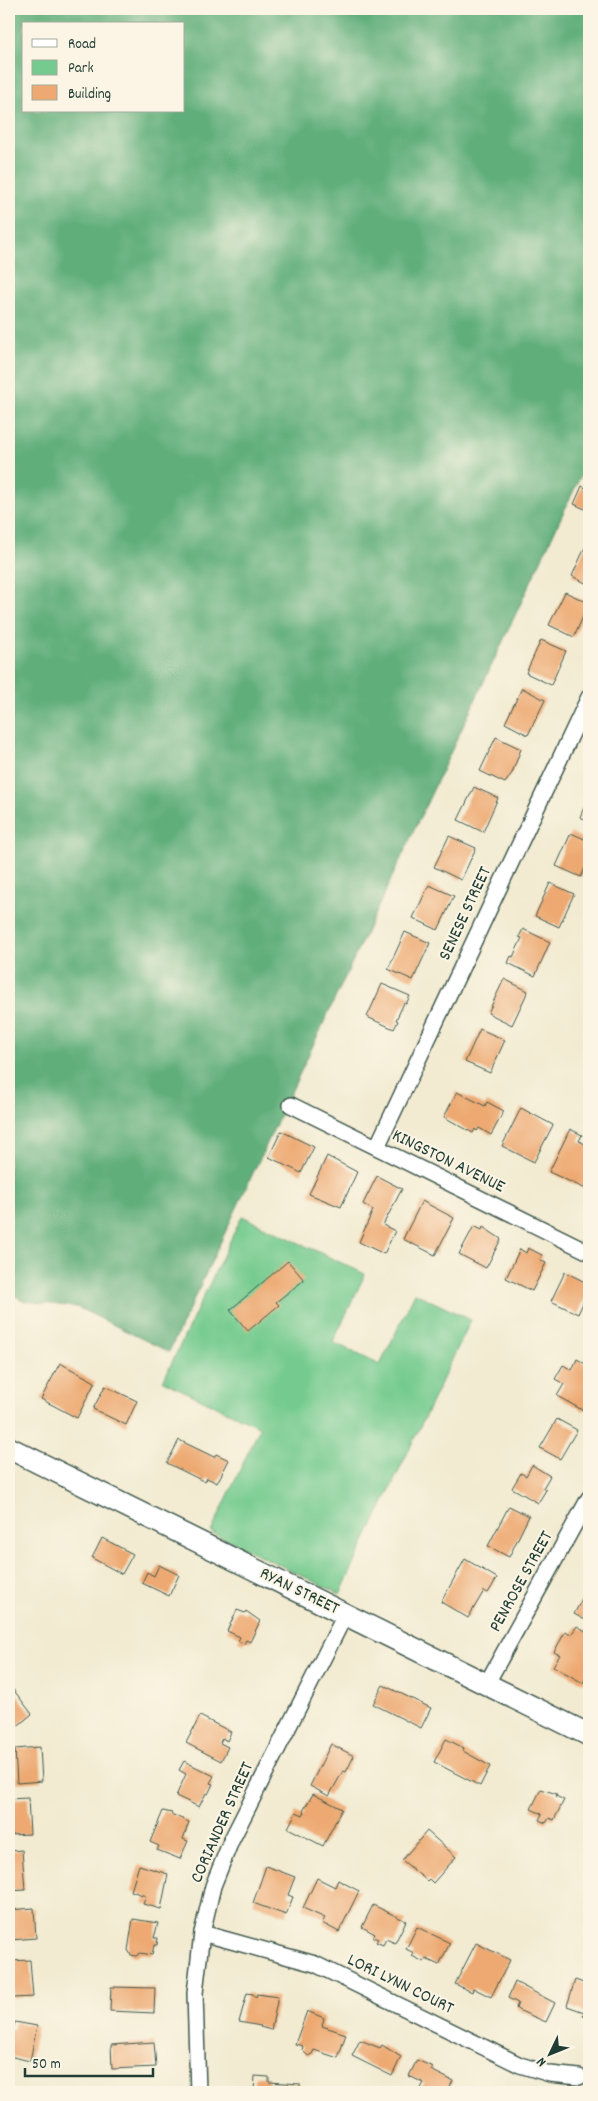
<svg xmlns="http://www.w3.org/2000/svg" width="598" height="2101" font-family="Dekko,sans-serif">
  <style>
    .green { fill: #75cb8f; stroke: #4a8462 }
    .forest { fill: #60af7a; stroke: #407657; fill-rule: evenodd }
    .building { fill: #eda971 }
    .lines { fill: none; stroke-linecap: round; stroke-linejoin: round }
    .street-casing { stroke: #3f574c; stroke-width: 18 }
    .secondary-casing { stroke: #3f574c; stroke-width: 24 }
    .street { stroke: #fff; stroke-width: 15 }
    .secondary { stroke: #fff; stroke-width: 21 }
    .labels { text-anchor: middle; dominant-baseline: central; stroke-width: 4; stroke-linejoin: round; paint-order: stroke }
    .street-label { font-size: 18px; fill: #1f3d34; stroke: #fcf5e5 }
  </style>
  <rect width="100%" height="100%" fill="#fcf5e5"/>
  <filter id="ink" filterUnits="userSpaceOnUse"><feTurbulence type="fractalNoise" baseFrequency=".02" numOctaves="2"/><feDisplacementMap in="SourceGraphic" scale="10" xChannelSelector="R" yChannelSelector="G"/><feConvolveMatrix kernelMatrix="1 2 1 2 8 2 1 2 1" color-interpolation-filters="sRGB"/></filter>
  <filter id="wash" filterUnits="userSpaceOnUse"><feTurbulence type="fractalNoise" baseFrequency=".0096" numOctaves="4" result="noise"/><feDisplacementMap in="SourceGraphic" scale="20" xChannelSelector="R" yChannelSelector="G"/><feGaussianBlur stdDeviation="1.12" result="paint"/><feColorMatrix in="noise" values="0 0 0 0 0 0 0 0 0 0 0 0 0 0 0 0 0 1.4 0 .05"/><feComposite in="paint" operator="in"/></filter>
  <g filter="url(#wash)">
    <rect width="100%" height="100%" fill="#f2ebd1"/>
    <!-- green -->
    <polygon class="green" points="242,1216 365,1274 333,1342 380,1365 415,1293 471,1320 340,1594 211,1532 260,1427 163,1381"/>
    <!-- forest -->
    <path class="forest" d="M9 9H589V458L169 1352 77 1307 25 1301 9 1293ZM24 24H184V111H24Z"/>
    <g id="blocks">
      <!-- building -->
      <g class="building">
        <polygon points="582,486 589,490 589,511 574,504"/>
        <polygon points="587,543 589,543 589,585 572,576"/>
        <polygon points="565,592 589,603 574,637 549,625"/>
        <polygon points="541,640 566,651 551,685 526,673"/>
        <polygon points="522,688 545,700 528,735 505,723"/>
        <polygon points="496,737 521,749 512,773 505,783 480,771"/>
        <polygon points="474,787 498,798 483,832 458,820"/>
        <polygon points="589,795 589,821 580,817"/>
        <polygon points="571,833 589,841 589,859 581,877 556,866"/>
        <polygon points="449,836 476,848 461,880 434,867"/>
        <polygon points="550,883 574,894 559,927 535,916"/>
        <polygon points="429,885 454,896 438,930 413,918"/>
        <polygon points="523,929 550,942 535,976 508,963 511,956 513,957 522,938 519,937"/>
        <polygon points="405,932 430,943 413,980 388,969"/>
        <polygon points="504,979 528,991 512,1025 488,1013"/>
        <polygon points="382,984 410,996 406,1004 404,1003 396,1020 398,1021 394,1029 367,1017"/>
        <polygon points="480,1029 505,1040 490,1073 465,1062"/>
        <polygon points="457,1092 485,1106 487,1102 504,1111 491,1135 479,1128 477,1131 475,1129 473,1133 444,1117"/>
        <polygon points="521,1108 553,1125 534,1162 502,1146"/>
        <polygon points="570,1129 582,1135 579,1141 589,1146 588,1190 549,1172"/>
        <polygon points="281,1131 314,1147 301,1173 269,1157"/>
        <polygon points="327,1156 357,1172 341,1207 309,1194"/>
        <polygon points="377,1176 402,1189 383,1225 395,1231 384,1254 359,1242 373,1210 363,1204"/>
        <polygon points="422,1201 454,1218 435,1255 403,1239"/>
        <polygon points="474,1226 482,1230 483,1227 501,1239 486,1268 459,1254"/>
        <polygon points="528,1248 542,1255 540,1260 546,1263 532,1291 506,1278 520,1249 526,1253"/>
        <polygon points="288,1261 304,1280 276,1302 279,1305 248,1331 230,1310"/>
        <polygon points="565,1272 589,1284 589,1290 578,1314 551,1301"/>
        <polygon points="577,1359 589,1366 589,1402 584,1411 557,1396 564,1384 555,1379 563,1365 572,1370"/>
        <polygon points="60,1363 95,1382 77,1418 41,1399"/>
        <polygon points="105,1386 137,1401 126,1425 93,1409"/>
        <polygon points="557,1419 577,1430 560,1459 540,1448"/>
        <polygon points="179,1440 214,1457 216,1454 229,1460 217,1483 207,1478 205,1482 167,1463"/>
        <polygon points="532,1465 550,1476 543,1488 546,1490 538,1503 512,1488 521,1473 526,1476"/>
        <polygon points="509,1506 529,1516 509,1557 488,1546"/>
        <polygon points="102,1538 133,1554 122,1574 92,1558"/>
        <polygon points="465,1559 497,1578 488,1593 484,1591 468,1618 441,1602"/>
        <polygon points="159,1565 179,1575 169,1596 142,1583 147,1572 154,1576"/>
        <polygon points="589,1586 589,1622 574,1614"/>
        <polygon points="237,1610 245,1613 246,1611 260,1621 250,1642 246,1640 244,1644 238,1641 240,1637 227,1631"/>
        <polygon points="577,1626 589,1633 589,1672 583,1683 553,1666 560,1655 554,1652 565,1632 571,1635"/>
        <polygon points="9,1684 32,1714 14,1729 9,1722"/>
        <polygon points="383,1685 431,1708 421,1728 373,1704"/>
        <polygon points="200,1716 231,1732 227,1741 222,1738 220,1743 228,1747 221,1761 186,1743"/>
        <polygon points="446,1739 464,1748 463,1751 490,1766 480,1786 434,1762"/>
        <polygon points="331,1744 354,1756 346,1772 343,1771 329,1796 310,1786"/>
        <polygon points="40,1747 42,1781 17,1783 15,1749"/>
        <polygon points="184,1761 214,1776 210,1783 213,1784 208,1794 206,1793 199,1807 176,1796 186,1774 179,1770"/>
        <polygon points="541,1789 557,1794 556,1796 564,1800 554,1820 549,1818 546,1823 539,1820 542,1814 531,1809"/>
        <polygon points="313,1794 342,1809 323,1846 288,1828 296,1812 303,1815 305,1812 303,1811"/>
        <polygon points="28,1798 30,1834 9,1835 9,1799"/>
        <polygon points="163,1811 172,1813 171,1814 189,1822 183,1839 188,1841 180,1859 157,1850 159,1846 150,1842"/>
        <polygon points="427,1831 456,1857 433,1883 429,1879 427,1881 402,1860"/>
        <polygon points="22,1850 25,1890 9,1891 9,1851"/>
        <polygon points="139,1865 168,1874 161,1909 143,1904 146,1896 131,1891"/>
        <polygon points="266,1866 295,1877 288,1895 293,1897 286,1915 253,1903"/>
        <polygon points="317,1878 335,1887 338,1880 359,1891 339,1932 322,1923 325,1918 303,1908"/>
        <polygon points="373,1905 406,1921 395,1943 386,1939 383,1945 376,1942 378,1939 373,1937 375,1934 362,1927"/>
        <polygon points="34,1908 36,1938 10,1940 9,1910"/>
        <polygon points="133,1919 158,1923 154,1938 158,1938 157,1945 154,1945 152,1955 140,1953 136,1956 131,1955 128,1950"/>
        <polygon points="417,1927 450,1943 439,1965 426,1959 424,1962 412,1956 414,1953 406,1949"/>
        <polygon points="476,1943 510,1960 491,1997 473,1988 472,1992 455,1984"/>
        <polygon points="30,1960 33,1997 13,1998 10,1961"/>
        <polygon points="575,1980 589,1985 589,2017 583,2015 584,2012 567,2006"/>
        <polygon points="515,1982 555,2003 546,2022 518,2010 516,2008 518,2003 508,1998"/>
        <polygon points="111,1987 155,1988 154,2013 110,2011"/>
        <polygon points="247,1993 253,1994 256,1998 257,1994 278,1997 271,2030 260,2027 261,2026 239,2022"/>
        <polygon points="307,2011 324,2018 322,2026 346,2034 338,2058 314,2050 312,2054 308,2056 302,2050 303,2046 295,2044"/>
        <polygon points="15,2022 37,2026 30,2061 9,2056 9,2034 10,2029 13,2029"/>
        <polygon points="360,2040 380,2048 382,2045 401,2057 392,2076 352,2056"/>
        <polygon points="154,2042 156,2067 112,2069 111,2045"/>
        <polygon points="417,2060 433,2067 431,2070 453,2081 447,2092 425,2092 420,2090 424,2083 409,2076"/>
        <polygon points="255,2076 269,2077 269,2082 300,2084 300,2092 254,2092"/>
        <polygon points="466,2087 474,2091 477,2087 483,2090 482,2092 463,2092"/>
      </g>
    </g>
  </g>
  <g filter="url(#ink)">
    <use href="#blocks" fill-opacity="0" stroke="#3f574c" stroke-width="1"/>
    <g class="lines">
      <!-- street casing -->
      <g class="street-casing">
        <g id="street">
          <polyline points="291,1105 589,1252"/>
          <polyline points="377,1147 589,697"/>
          <polyline points="487,1683 589,1498"/>
          <polyline points="202,1933 315,1964 520,2065 550,2074 579,2077"/>
          <polyline points="198,2092 195,1993 202,1933 213,1886 231,1841 345,1615"/>
        </g>
      </g>
      <!-- secondary casing -->
      <g class="secondary-casing">
        <polyline id="secondary" points="9,1448 589,1735"/>
      </g>
      <!-- street -->
      <use href="#street" class="street"/>
      <!-- secondary -->
      <use href="#secondary" class="secondary"/>
    </g>
  </g>
  <g class="labels">
    <!-- street labels -->
    <g class="street-label">
      <text transform="translate(466 914) rotate(-65)">SENESE STREET</text>
      <text transform="translate(448 1162) rotate(26)">KINGSTON AVENUE</text>
      <text transform="translate(522 1582) rotate(-61)">PENROSE STREET</text>
      <text transform="translate(299 1592) rotate(26)">RYAN STREET</text>
      <text transform="translate(223 1823) rotate(-66)">CORIANDER STREET</text>
      <text transform="translate(400 1985) rotate(26)">LORI LYNN COURT</text>
    </g>
  </g>
  <!-- margin -->
  <rect width="598" height="2101" fill="none" stroke="#fcf5e5" stroke-width="30"/>
  <!-- legend -->
  <rect x="22" y="22" width="162" height="90" fill="#fcf5e5" stroke="#a4ab9e"/>
  <rect x="32" y="39" width="25" height="8" fill="#ffffff" stroke="#a4ab9e"/>
  <text x="68" y="48" font-size="15" fill="#1f3d34">Road</text>
  <rect x="32" y="60" width="25" height="15" fill="#75cb8f" stroke="#a4ab9e"/>
  <text x="68" y="72" font-size="15" fill="#1f3d34">Park</text>
  <rect x="32" y="85" width="25" height="15" fill="#eda971" stroke="#a4ab9e"/>
  <text x="68" y="98" font-size="15" fill="#1f3d34">Building</text>
  <!-- north arrow -->
  <g transform="translate(550 2054) rotate(227)" stroke="#fcf5e5" stroke-width="4" paint-order="stroke">
  <path d="M0-4L9 19L0 12L-9 19Z" fill="#1f3d34"/>
  <text y="-8" font-size="14" font-weight="bold" text-anchor="middle" fill="#1f3d34">N</text>
  </g>
  <!-- scale -->
  <path d="M25 2068v8h128v-8" fill="none" stroke="#1f3d34" stroke-width="2.5"/>
  <text x="32" y="2068" font-size="15" fill="#1f3d34" stroke="#fcf5e5" stroke-width="4" paint-order="stroke">50 m</text>
</svg>
